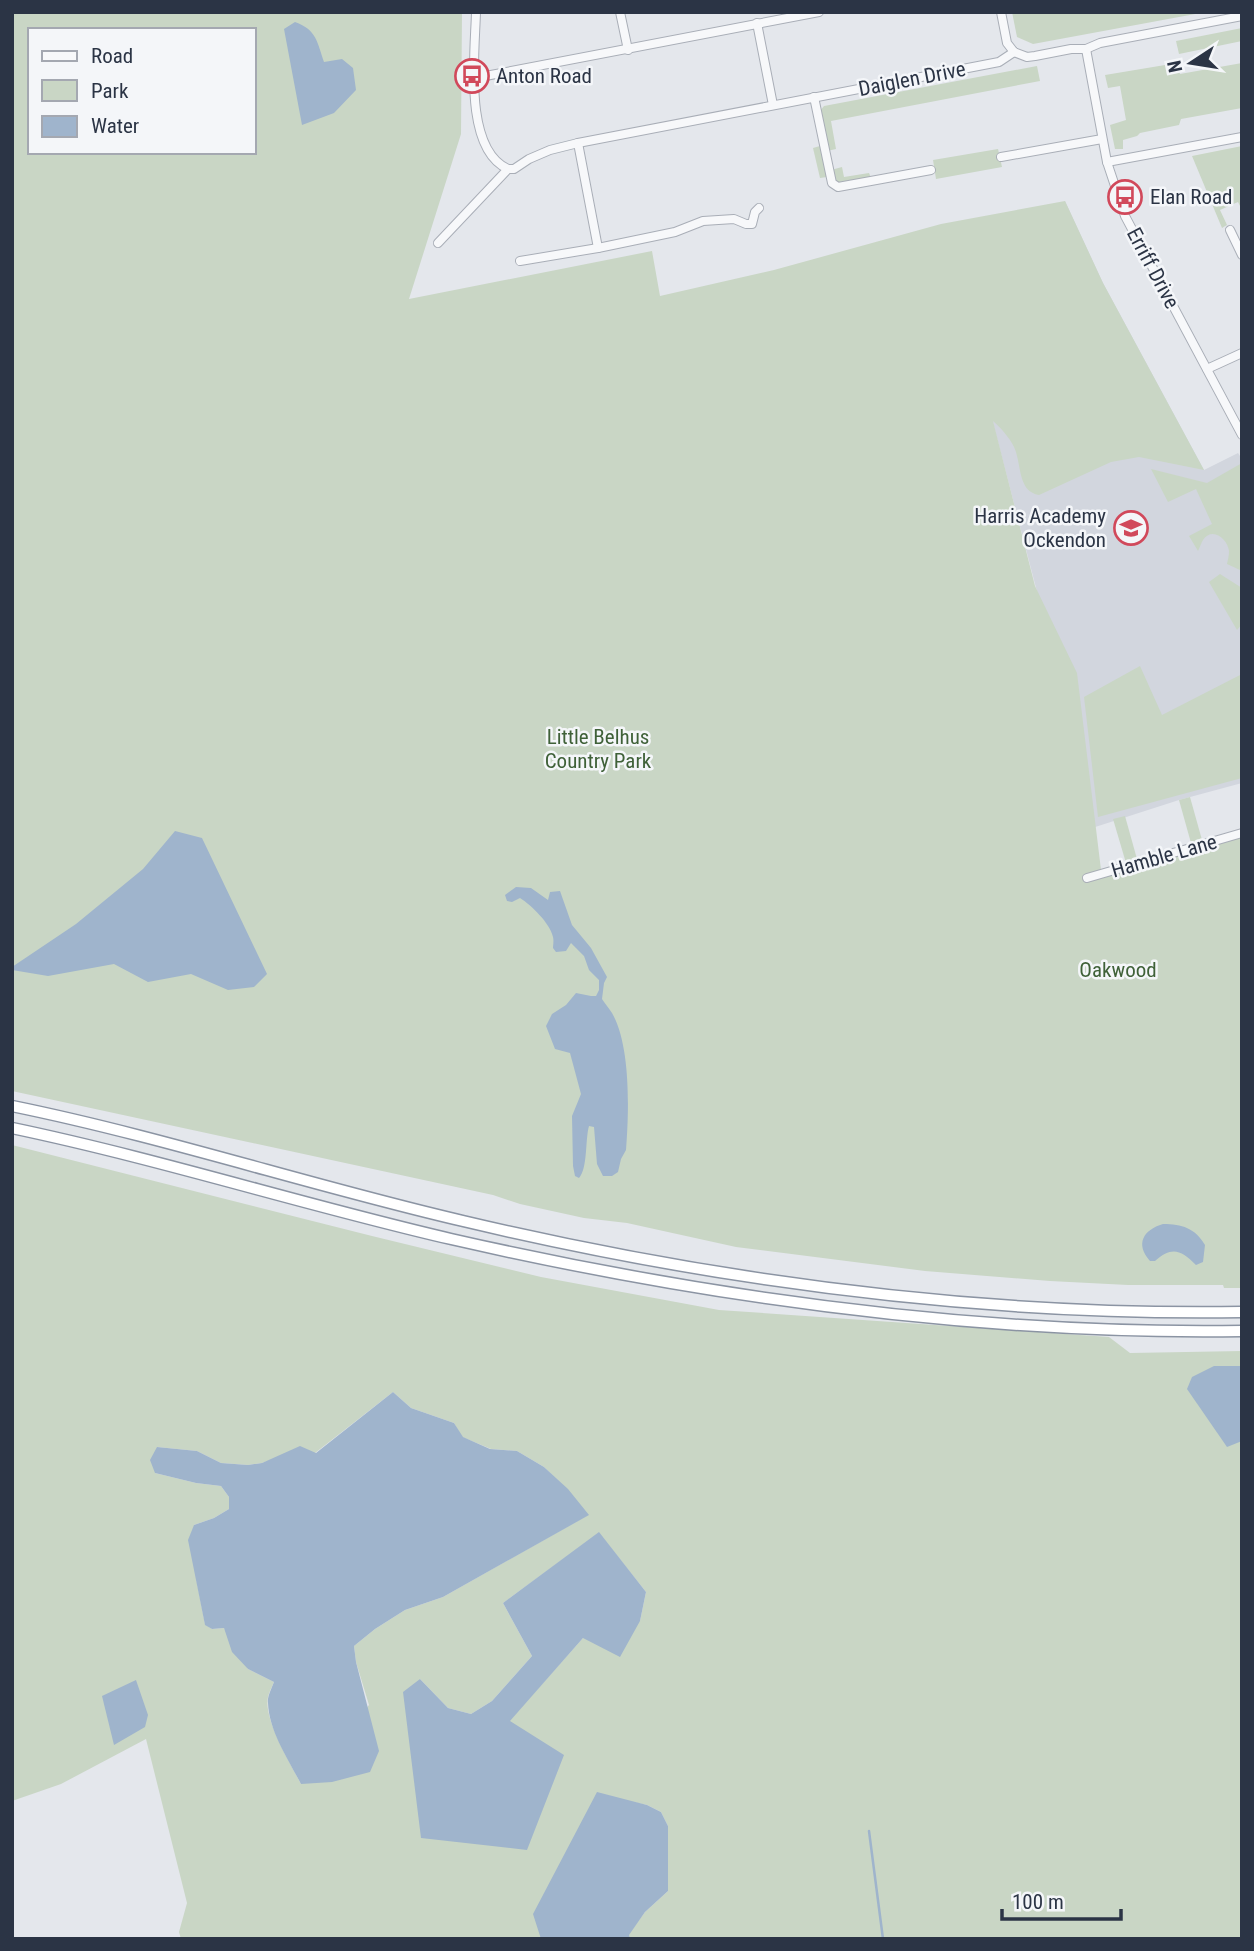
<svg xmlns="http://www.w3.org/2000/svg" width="1254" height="1951" font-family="'Roboto Condensed',sans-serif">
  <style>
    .built { fill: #d2d6de }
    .green { fill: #c9d6c5; fill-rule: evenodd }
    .water { fill: #9fb4cc }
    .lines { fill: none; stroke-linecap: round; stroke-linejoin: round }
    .stream { stroke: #9fb4cc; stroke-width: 2.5 }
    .minor-casing { stroke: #a9aeb7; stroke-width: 10 }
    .highway-casing { stroke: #8b94a3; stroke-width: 13 }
    .minor { stroke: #f7f8fa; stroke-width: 8 }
    .highway { stroke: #fff; stroke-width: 10 }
    .labels { text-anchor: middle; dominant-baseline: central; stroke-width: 5; stroke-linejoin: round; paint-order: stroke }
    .poi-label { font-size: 21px; fill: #2b3445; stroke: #f4f6f9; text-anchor: start }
    .street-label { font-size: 21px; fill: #2b3445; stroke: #f4f6f9 }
    .park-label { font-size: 21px; fill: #3f6138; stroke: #f4f6f9 }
  </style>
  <rect width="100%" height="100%" fill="#e4e7ec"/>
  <!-- built -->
  <polygon class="built" points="1065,201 1103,283 1204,470 1238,453 1242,459 1242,783 1179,800 1089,829 1071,722 992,419"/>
  <!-- green -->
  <g class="green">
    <path d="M12 12H462L461 134 409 299 652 251 660 296 774 270 941 224 1065 201 1103 283 1204 470 1139 457 1111 462 1039 495C1017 491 1022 464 1014 447 1010 438 999 426 993 421L1035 586 1077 673 1102 878 1242 837V1288H1224L1223 1285H1128L1050 1281 925 1271 736 1247 627 1223 584 1218 520 1204 493 1195 12 1091ZM30 30H254V152H30Z"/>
    <polygon points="1012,12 1206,12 1033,44 1017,37"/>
    <polygon points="1242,28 1242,41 1179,54 1176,41"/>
    <polygon points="1177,63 1180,74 1242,63 1242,108 1181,119 1179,125 1140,133 1137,136 1123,140 1123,149 1115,149 1110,125 1126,120 1120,86 1108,88 1105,75"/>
    <polygon points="1037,66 1040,81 831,121 836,149 827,151 820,111 824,106"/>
    <polygon points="820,146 827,177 820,178 813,148"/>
    <polygon points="1242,146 1242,210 1238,202 1220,210 1227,225 1222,228 1192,156"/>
    <polygon points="998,149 1002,167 936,179 933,160"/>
    <polygon points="842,167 844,177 869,173 871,178 838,184 834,182 831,170"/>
    <path d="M1242 463V571L1227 564C1228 559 1229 556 1229 551 1228 539 1212 526 1203 540 1201 543 1200 547 1198 551L1189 536 1212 524 1196 489 1168 502 1151 469 1207 483Z"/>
    <polygon points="1220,574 1242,588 1242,624 1237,630 1209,582"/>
    <polygon points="1140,666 1162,715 1242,674 1242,778 1098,817 1084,697"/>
    <polygon points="1190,797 1202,840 1191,843 1179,800"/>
    <polygon points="1125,816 1137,859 1126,863 1113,819"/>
    <path d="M12 1145 372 1236 541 1277 719 1310 1109 1337 1130 1353 1242 1351V1939H630L628 1935 645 1912 668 1891V1826L661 1812 647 1805 623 1800 541 1939H181L179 1932 187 1903 146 1739 61 1784 12 1801ZM393 1392 411 1408 454 1423 462 1437 491 1449 517 1451 544 1467 568 1490 588 1515 443 1597 405 1610 375 1629 354 1646 356 1662 369 1705 301 1784C291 1764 263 1719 268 1697 269 1692 272 1687 274 1682L248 1669 224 1628 212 1629 205 1624 196 1578 194 1525 214 1518 229 1509V1497L221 1486 196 1483 155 1473 157 1447 197 1451 221 1463 248 1465 262 1463 279 1457 315 1453ZM599 1533 646 1592 640 1621 583 1638 509 1721 421 1838 420 1679 448 1708 471 1714 492 1701 532 1656 503 1603Z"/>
  </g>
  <!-- water -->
  <g class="water">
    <path d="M295 22C317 30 317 42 324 62L342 59 353 68 356 90 334 113 302 125 284 29Z"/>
    <polygon points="175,831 202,838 267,974 254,987 228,990 191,974 148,982 114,964 48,976 12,970 12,967 76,924 143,869"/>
    <path d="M516 887 531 888 548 900 550 892 560 891 572 925 591 948 607 977 604 983 602 999C605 1004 609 1008 612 1013 631 1046 629 1112 626 1150L621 1159 618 1172 612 1176H603L597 1164 594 1127 589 1126C585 1140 588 1168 579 1178L575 1176 573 1166 572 1116 581 1094 570 1053 555 1049 546 1026 552 1014 566 1005 576 993 591 996H596L599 990V980L589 970 584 956 571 943 566 951 556 952 553 948C553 945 554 941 553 937 550 923 531 905 520 898L512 902 507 901 505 895Z"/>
    <path d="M1163 1224C1182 1224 1195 1228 1205 1245L1203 1262 1196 1265C1181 1250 1172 1246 1155 1261H1150C1135 1244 1143 1230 1163 1224Z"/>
    <polygon points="1214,1366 1242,1366 1242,1441 1227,1447 1187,1389 1192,1377"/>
    <path d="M393 1392 411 1408 454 1423 463 1437 490 1449 517 1451 544 1467 568 1489 589 1515 443 1597 405 1610 375 1629 354 1646 356 1662 379 1751 370 1772 332 1782 301 1784C288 1759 269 1731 268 1703 267 1696 272 1688 274 1682L248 1669 232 1652 224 1628 212 1629 205 1625 188 1540 194 1525 214 1518 229 1509V1497L221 1486 196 1483 155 1473 150 1460 157 1447 197 1451 221 1463 248 1465 262 1463 300 1446 316 1453Z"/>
    <polygon points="599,1532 646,1592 640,1621 620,1657 583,1638 510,1721 564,1755 527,1850 421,1838 403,1692 420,1679 448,1708 471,1714 492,1701 532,1656 503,1603"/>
    <polygon points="136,1680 148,1715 145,1727 114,1745 102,1696"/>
    <polygon points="597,1792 647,1805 661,1812 668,1826 668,1891 645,1912 629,1935 630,1939 541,1939 533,1914"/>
  </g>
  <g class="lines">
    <!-- stream -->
    <polyline class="stream" points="869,1831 883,1939"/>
    <!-- minor casing -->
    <g class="minor-casing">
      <g id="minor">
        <path d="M476 12C475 53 463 149 508 169"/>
        <polyline points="620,12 628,50"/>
        <polyline points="1001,12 1007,43 1014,52"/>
        <polyline points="757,23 773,105"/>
        <polyline points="1086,49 1107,162 1125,216 1242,435"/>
        <polyline points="1014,52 1027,57 1035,56 1071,49 1086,49 1100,43 1242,16"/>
        <polyline points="475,78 819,12"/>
        <polyline points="814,97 832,183 838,187 931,170"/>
        <polyline points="578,143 598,248"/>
        <polyline points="1001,157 1102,139"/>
        <polyline points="1107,162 1242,137"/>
        <polyline points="1230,230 1242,255"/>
        <polyline points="438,243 508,169 514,169 529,159 550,150 578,143 999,62 1014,52"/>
        <polyline points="520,261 598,248 675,232 703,221 734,219 746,224 752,224 755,212 759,208"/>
        <polyline points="1207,369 1242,353"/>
        <polyline points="1087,878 1242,833"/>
      </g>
    </g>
    <!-- highway casing -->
    <g class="highway-casing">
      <g id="highway">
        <path d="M12 1106C164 1137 312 1186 463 1221 717 1281 980 1316 1242 1312"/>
        <path d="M12 1128C160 1159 304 1205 451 1239 710 1298 975 1335 1242 1331"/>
      </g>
    </g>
    <!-- minor -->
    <use href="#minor" class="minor"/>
    <!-- highway -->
    <use href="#highway" class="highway"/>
  </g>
  <!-- icons -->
  <defs>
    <g id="bus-ring" transform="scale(1.75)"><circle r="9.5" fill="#f4f6f9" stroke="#d1495b" stroke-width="1.5"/><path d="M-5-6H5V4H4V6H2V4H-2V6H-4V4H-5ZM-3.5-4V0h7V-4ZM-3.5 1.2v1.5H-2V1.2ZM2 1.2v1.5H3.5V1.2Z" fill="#d1495b"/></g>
    <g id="school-ring" transform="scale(1.75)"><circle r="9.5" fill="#f4f6f9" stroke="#d1495b" stroke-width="1.5"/><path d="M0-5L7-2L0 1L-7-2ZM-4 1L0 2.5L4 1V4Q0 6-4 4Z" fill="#d1495b"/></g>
  </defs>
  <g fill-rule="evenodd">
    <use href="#bus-ring" x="472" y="76"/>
    <use href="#bus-ring" x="1125" y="197"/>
    <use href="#school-ring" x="1131" y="528"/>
  </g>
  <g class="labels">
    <!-- poi labels -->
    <g class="poi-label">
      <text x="496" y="76">Anton Road</text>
      <text x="1150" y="197">Elan Road</text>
      <text x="1106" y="516" text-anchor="end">Harris Academy<tspan x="1106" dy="24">Ockendon</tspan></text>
    </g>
    <!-- street labels -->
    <g class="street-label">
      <text transform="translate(912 79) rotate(-11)">Daiglen Drive</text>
      <text transform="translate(1153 268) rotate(62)">Erriff Drive</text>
      <text transform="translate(1164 856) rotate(-16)">Hamble Lane</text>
    </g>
    <!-- park labels -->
    <g class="park-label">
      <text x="598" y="737">Little Belhus<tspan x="598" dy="24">Country Park</tspan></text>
      <text x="1118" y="970">Oakwood</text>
    </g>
  </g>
  <!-- border -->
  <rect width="1254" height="1951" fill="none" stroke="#2b3445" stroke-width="28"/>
  <!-- legend -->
  <rect x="28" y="28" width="228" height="126" fill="#f4f6f9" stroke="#a4a8b1" stroke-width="2"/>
  <rect x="42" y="51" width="35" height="10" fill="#f7f8fa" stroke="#a4a8b1" stroke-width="2"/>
  <text x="91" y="63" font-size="21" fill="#2b3445">Road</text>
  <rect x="42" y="80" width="35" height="21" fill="#c9d6c5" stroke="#a4a8b1" stroke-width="2"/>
  <text x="91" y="98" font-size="21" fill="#2b3445">Park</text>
  <rect x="42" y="116" width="35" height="21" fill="#9fb4cc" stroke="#a4a8b1" stroke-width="2"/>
  <text x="91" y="133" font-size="21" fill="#2b3445">Water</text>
  <!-- north arrow -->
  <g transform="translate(1191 63) rotate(258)" stroke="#f4f6f9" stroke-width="5" paint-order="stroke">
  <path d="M0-5L12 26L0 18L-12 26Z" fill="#2b3445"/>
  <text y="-10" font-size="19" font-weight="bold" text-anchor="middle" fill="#2b3445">N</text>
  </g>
  <!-- scale -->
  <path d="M1002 1909v10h119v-10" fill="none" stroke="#2b3445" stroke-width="3.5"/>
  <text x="1012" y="1909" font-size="21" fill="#2b3445" stroke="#f4f6f9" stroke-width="5" paint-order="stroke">100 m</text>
</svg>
